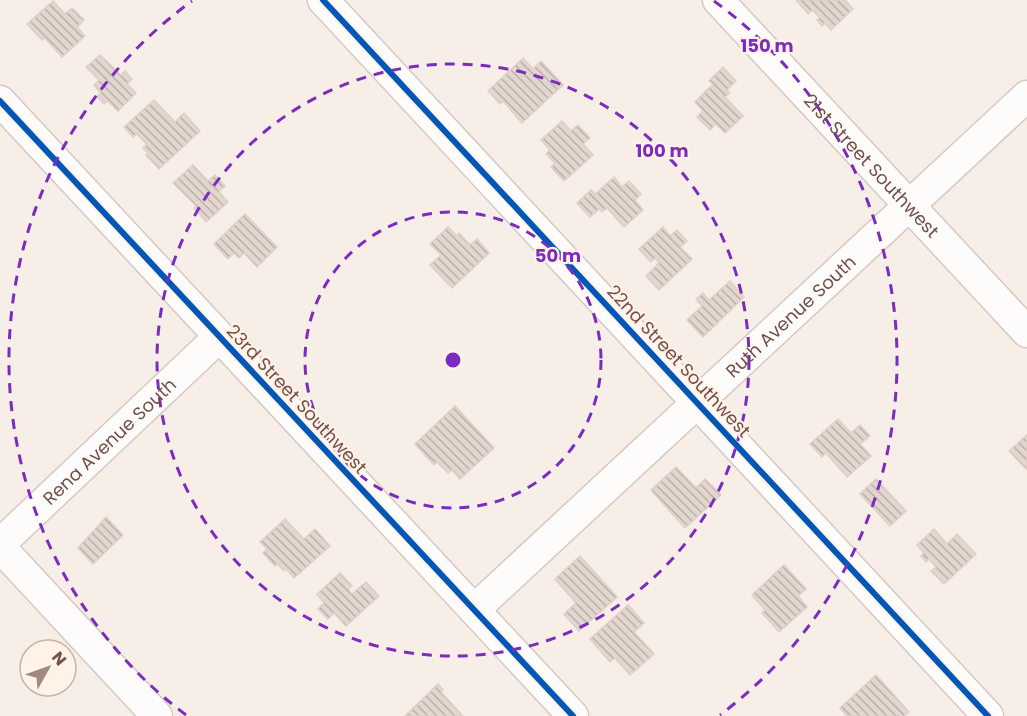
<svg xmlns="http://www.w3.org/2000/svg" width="1027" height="716" font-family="Poppins,sans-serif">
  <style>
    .building { fill: url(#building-back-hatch); stroke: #dfd0c9; stroke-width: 1.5 }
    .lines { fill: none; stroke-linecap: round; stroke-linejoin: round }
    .minor-casing { stroke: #d4c9c5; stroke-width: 33 }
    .minor { stroke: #fefcfb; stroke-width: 30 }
    .cycleway-casing { stroke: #fff2e7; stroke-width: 10 }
    .cycleway { stroke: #0057b8; stroke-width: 6 }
    .ring { fill: none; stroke: #7b2cbf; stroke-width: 3; stroke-dasharray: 10 8 }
    .labels { text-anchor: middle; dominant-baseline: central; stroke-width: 4.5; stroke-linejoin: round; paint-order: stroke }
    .street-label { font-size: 18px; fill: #735148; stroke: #fff2e7 }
    .centre { fill: #7b2cbf; stroke: #fff2e7; stroke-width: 3 }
    .ring-label { font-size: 18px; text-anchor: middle; font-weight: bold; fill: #7b2cbf; stroke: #fff2e7; stroke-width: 4.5; stroke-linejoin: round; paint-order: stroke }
  </style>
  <defs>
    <pattern id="building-back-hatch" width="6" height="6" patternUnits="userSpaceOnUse" patternTransform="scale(1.5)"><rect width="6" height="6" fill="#e2d6cf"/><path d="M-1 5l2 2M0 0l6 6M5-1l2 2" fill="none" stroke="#bcb0aa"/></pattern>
  </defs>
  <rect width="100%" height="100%" fill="#f6eee7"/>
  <!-- building -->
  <g class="building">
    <polygon points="796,0 845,0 853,9 831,30 825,23 822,26 817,20 820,18 812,10 808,14"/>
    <polygon points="53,1 65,14 72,8 84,20 77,27 85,36 62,57 45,38 42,40 27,24"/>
    <polygon points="100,55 121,75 125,71 132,79 127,84 136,93 118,111 108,101 104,104 97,96 101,93 94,85 99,80 86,67"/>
    <polygon points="523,58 533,69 541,61 563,85 522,123 503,101 500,104 488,91"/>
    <polygon points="723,67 736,81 727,90 730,93 725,97 743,116 725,133 716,124 710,130 697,117 703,111 695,102 713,84 709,81"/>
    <polygon points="154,100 175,122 184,113 200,131 159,169 146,155 148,153 143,148 147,145 137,134 133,137 124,127"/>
    <polygon points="562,121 571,131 578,125 590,138 583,144 593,155 564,181 551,167 555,163 546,154 550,150 541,140"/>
    <polygon points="193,165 208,181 215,175 225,186 219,192 228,202 206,222 194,208 196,206 173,183"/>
    <polygon points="614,177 622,187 629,181 641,194 635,200 643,210 624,227 607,208 602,212 599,209 590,217 577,203 591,190 595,194"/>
    <polygon points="245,214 277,247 257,267 244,253 239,258 234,253 228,259 214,244"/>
    <polygon points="448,227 457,236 459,233 470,245 477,239 489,253 452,288 430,265 441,255 430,244"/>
    <polygon points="663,227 670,236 677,230 687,241 680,247 692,259 659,290 646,276 659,263 655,258 651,262 639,249"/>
    <polygon points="730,281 744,297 703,337 687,320 702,306 696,299 703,293 709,300"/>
    <polygon points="455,406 494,448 460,479 452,470 448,473 437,462 434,465 415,444"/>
    <polygon points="838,419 851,433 860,425 870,436 860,444 871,456 847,477 826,453 822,457 810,444"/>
    <polygon points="1027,435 1027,470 1009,451"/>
    <polygon points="676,467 696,488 705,479 721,495 685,528 651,490"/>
    <polygon points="876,479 906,511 890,526 860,494"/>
    <polygon points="106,517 123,535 93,564 78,548"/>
    <polygon points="285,519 304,539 315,529 330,546 294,578 286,569 284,571 277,564 275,566 263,553 267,549 260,542"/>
    <polygon points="934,529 947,544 957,534 976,554 944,584 931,571 936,567 929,559 926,562 921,556 924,553 917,545"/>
    <polygon points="580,556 617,597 579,631 564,614 576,603 555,579"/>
    <polygon points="784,565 806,589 798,596 807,607 779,632 762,613 765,610 752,595"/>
    <polygon points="340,573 352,586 348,589 352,594 366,582 379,596 346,626 334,613 328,619 318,609 324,603 317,594"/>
    <polygon points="628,605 644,623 634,632 654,654 630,675 615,658 610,662 590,639"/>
    <polygon points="876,675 909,712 904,716 847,716 840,708"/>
    <polygon points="438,684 443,690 441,692 463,716 405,716"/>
  </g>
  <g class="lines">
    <!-- minor casing -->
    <g class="minor-casing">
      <g id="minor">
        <polyline points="323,0 988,716"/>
        <path id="s1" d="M718 0 1027 332"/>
        <polyline points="0,101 573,716"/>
        <path id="s2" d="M0 544 219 337"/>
        <polyline points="0,547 157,716"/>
        <path id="s3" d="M474 610 1027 96"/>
      </g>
    </g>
    <!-- minor -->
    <use href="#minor" class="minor"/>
    <!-- cycleway casing -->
    <g class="cycleway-casing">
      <g id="cycleway">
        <polyline points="323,0 988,716"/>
        <polyline points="0,101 573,716"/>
      </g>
    </g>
    <!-- cycleway -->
    <use href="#cycleway" class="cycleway"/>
  </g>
  <!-- distance rings -->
  <g class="ring">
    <circle cx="453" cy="360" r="148"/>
    <circle cx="453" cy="360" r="296"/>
    <path d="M186 715A444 444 0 0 1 192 1M714 1A444 444 0 0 1 720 715"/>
  </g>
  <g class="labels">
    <!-- street labels -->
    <g class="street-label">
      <text stroke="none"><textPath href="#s1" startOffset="226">21st Street Southwest</textPath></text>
      <text stroke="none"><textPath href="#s3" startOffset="432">Ruth Avenue South</textPath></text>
      <text transform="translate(679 361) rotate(47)">22nd Street Southwest</text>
      <text transform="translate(297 399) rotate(47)">23rd Street Southwest</text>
      <text stroke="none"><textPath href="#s2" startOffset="150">Rena Avenue South</textPath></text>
    </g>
  </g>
  <circle cx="453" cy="360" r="9" class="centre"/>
  <g class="ring-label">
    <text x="767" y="52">150 m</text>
    <text x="662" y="157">100 m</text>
    <text x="558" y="262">50 m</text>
  </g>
  <!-- north arrow -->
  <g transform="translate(48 668) rotate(50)"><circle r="28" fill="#fff2e7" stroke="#c7b2a7" stroke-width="1.5"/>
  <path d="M0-4.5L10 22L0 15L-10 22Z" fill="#a18880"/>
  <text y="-9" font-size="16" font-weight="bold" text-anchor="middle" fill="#735148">N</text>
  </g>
</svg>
